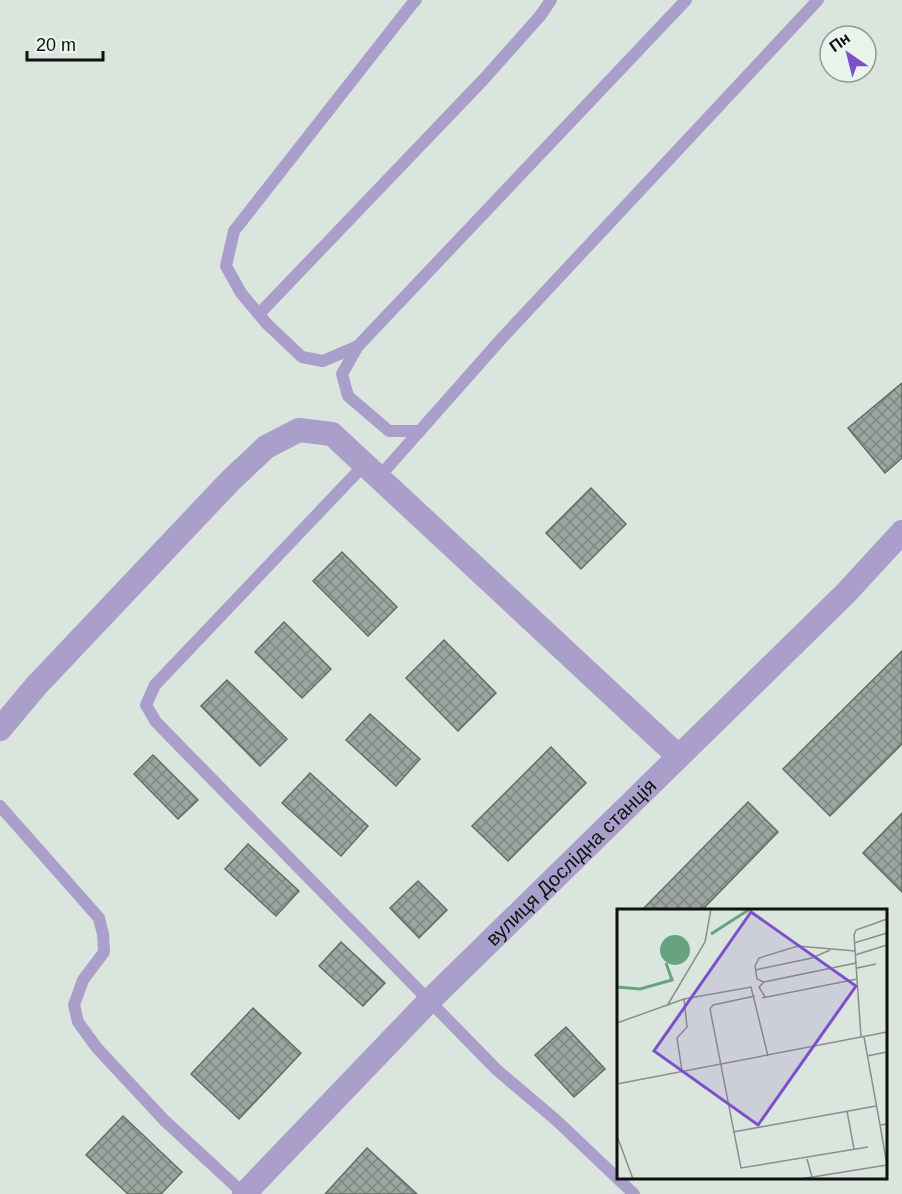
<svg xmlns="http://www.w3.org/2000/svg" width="902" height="1194" font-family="Helvetica,sans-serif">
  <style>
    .building { fill: url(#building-cross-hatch); stroke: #636d66; stroke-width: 1.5 }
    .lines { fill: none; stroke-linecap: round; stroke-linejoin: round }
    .lane { stroke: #aa9eca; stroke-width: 12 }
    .street { stroke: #aa9eca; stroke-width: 24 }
    .labels { text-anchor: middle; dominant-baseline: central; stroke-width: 4.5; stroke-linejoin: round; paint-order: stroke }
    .street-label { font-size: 20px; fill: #0d110f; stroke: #e7f3eb }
    .inset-river { fill: none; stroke: #67a37e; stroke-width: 3 }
    .inset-road { fill: none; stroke: #88908b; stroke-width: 1.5 }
    .view { fill: #7d50c9; fill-opacity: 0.15; stroke: #7d50c9; stroke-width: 3 }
    .inset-edge { fill: none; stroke: #0d110f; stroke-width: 3 }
  </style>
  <defs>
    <pattern id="building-cross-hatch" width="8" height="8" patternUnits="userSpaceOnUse" patternTransform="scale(1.5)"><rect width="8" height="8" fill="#9ba69f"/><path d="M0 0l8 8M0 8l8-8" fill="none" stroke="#7d8680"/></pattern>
  </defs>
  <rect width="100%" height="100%" fill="#dae5dd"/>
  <!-- building -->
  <g class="building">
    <polygon points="902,383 902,458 885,473 848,428"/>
    <polygon points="591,488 626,524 581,569 546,533"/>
    <polygon points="342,552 397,607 368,636 313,581"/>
    <polygon points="284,622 331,669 302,698 255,652"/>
    <polygon points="444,640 496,693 458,731 406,678"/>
    <polygon points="902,651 902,744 830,816 783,769"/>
    <polygon points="227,680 287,739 260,766 201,706"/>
    <polygon points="370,714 420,759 396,786 346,740"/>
    <polygon points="551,747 586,783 508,861 472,826"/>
    <polygon points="153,755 198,800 178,819 134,774"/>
    <polygon points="310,773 368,826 341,856 282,803"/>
    <polygon points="748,802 778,832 702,910 642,910"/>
    <polygon points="902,813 902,892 863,853"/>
    <polygon points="248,844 299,891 276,916 225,869"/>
    <polygon points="418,881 447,910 419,938 390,908"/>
    <polygon points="341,942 385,983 363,1006 319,966"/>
    <polygon points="253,1008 301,1053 239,1119 191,1074"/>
    <polygon points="566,1027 605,1069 574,1097 535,1055"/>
    <polygon points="123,1116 182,1172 161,1194 128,1194 86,1155"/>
    <polygon points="367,1148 417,1194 325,1194"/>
  </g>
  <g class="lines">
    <!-- lane -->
    <g class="lane">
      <polyline points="259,314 483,80 540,16 551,0"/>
      <polyline points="358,346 323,361 302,357 267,324 241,293 226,266 234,231 412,4 416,0"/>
      <polyline points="420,431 389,431 348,396 342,374 358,346 686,0"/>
      <polyline points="365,464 155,685 146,705 156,722 497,1070 556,1120 634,1194"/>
      <polyline points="379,477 503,337 818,0"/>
      <polyline points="0,806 99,918 103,934 104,952 83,980 74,1005 78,1022 97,1048 164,1120 244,1194"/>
    </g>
    <!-- street -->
    <g class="street">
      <polyline points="0,729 36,686 230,481 266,447 299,430 332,434 678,756"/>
      <path id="s1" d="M244 1194 430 1000 846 593 902 532"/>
    </g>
  </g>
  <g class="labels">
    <!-- street labels -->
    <g class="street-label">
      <text stroke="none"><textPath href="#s1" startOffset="466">вулиця Дослідна станція</textPath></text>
    </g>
  </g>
  <!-- overview -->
  <g transform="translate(617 909)">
    <rect width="270" height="270" fill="#dae5dd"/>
    <path d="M43 41a15 15 0 1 1 30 0a15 15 0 1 1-30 0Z" fill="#67a37e"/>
    <path class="inset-river" d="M94 25 133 0M0 78 23 80 55 71 49 54"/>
    <path class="inset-road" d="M237 34 270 24M238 46 270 36M240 59 259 55M138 61 195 49 213 41M147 73 140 70 138 57 142 49 181 37 238 42M138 87 96 96 93 100 124 259 251 238M148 88 142 78 147 73 239 54M145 89 240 70M50 97 88 33 94 0M0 114 67 90 134 78 151 147M244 128 237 26 239 21 270 10M247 128 263 216 270 215M250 147 270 143M65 162 60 129 70 118 67 90M0 175 270 123M230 202 237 240M263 216 270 256M116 223 259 197M0 227 16 270M190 250 195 268M183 270 270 256"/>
    <path class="view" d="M134 3 239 77 141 216 37 142Z"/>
    <rect width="270" height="270" class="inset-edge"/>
  </g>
  <!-- north arrow -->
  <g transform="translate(848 54) rotate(325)"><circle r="28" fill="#e7f3eb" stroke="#909993" stroke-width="1.5"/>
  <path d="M0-4.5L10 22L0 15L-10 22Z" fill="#7d50c9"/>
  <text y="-9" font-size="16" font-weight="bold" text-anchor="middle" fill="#0d110f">Пн</text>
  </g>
  <!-- scale -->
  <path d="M27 51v9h76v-9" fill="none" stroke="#0d110f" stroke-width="3"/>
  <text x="36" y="51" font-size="18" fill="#0d110f" stroke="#e7f3eb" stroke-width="4.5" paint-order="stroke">20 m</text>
</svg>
